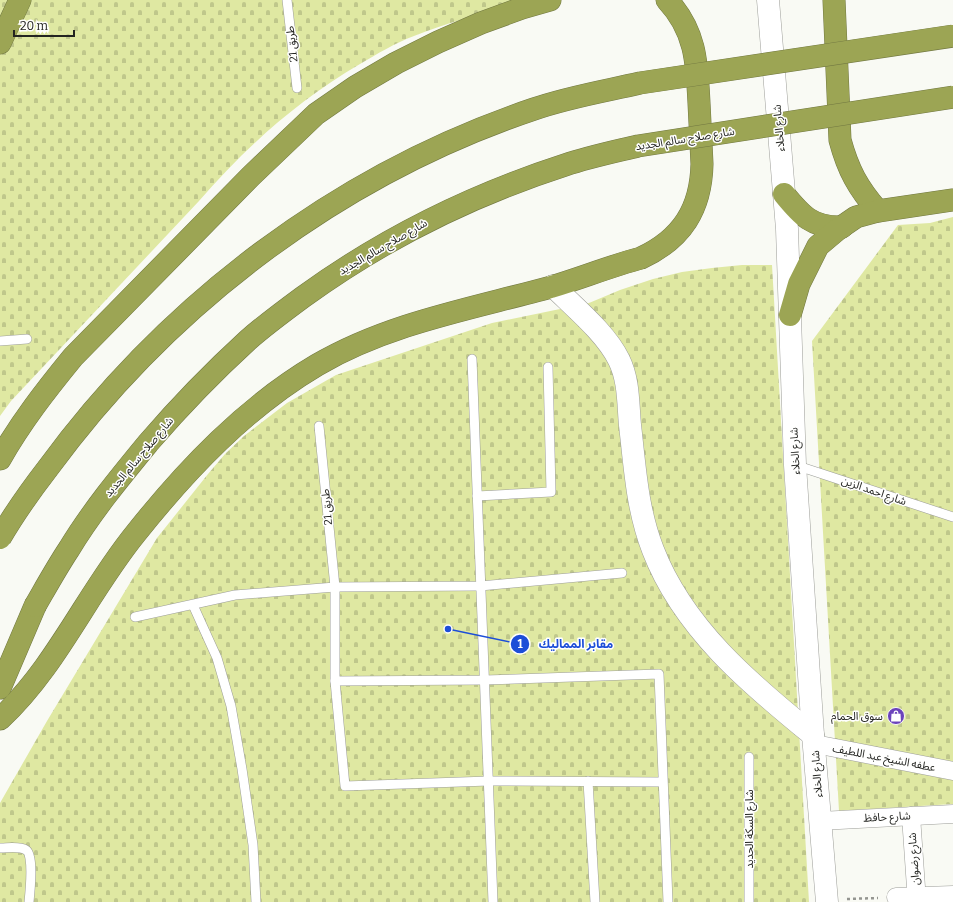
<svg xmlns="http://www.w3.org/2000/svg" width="953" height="902" font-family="Bitter,'Noto Sans Arabic',serif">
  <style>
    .cemetery { fill: url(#cemetery-stones) }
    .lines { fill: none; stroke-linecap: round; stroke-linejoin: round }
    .lane-casing { stroke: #9d9e99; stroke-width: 10 }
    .street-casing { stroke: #9d9e99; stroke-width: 19 }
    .secondary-casing { stroke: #9d9e99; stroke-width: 23 }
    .highway-casing { stroke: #727842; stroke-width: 23 }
    .path { stroke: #949590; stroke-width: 2.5; stroke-dasharray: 3 3; stroke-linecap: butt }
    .lane { stroke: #fff; stroke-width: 9 }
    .street { stroke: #fff; stroke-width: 18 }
    .secondary { stroke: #fff; stroke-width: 22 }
    .highway { stroke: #9ca554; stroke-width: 22 }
    .highway-bridge-casing { stroke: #727842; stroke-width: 23; stroke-linecap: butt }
    .highway-bridge { stroke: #9ca554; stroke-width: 22 }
    .labels { text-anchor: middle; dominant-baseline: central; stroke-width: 3; stroke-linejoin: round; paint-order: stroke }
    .street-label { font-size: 11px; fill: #232421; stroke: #fffffe }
    .poi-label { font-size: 11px; fill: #232421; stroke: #fffffe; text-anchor: end }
    .leader { fill: none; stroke: #1d4ed8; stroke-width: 1.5 }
    .callout-dot { fill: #1d4ed8; stroke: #fffffe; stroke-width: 1.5 }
    .mark-label { font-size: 12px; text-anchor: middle; font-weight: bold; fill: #fff }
    .callout-label { font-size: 12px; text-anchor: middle; font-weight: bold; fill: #1d4ed8; stroke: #fffffe; stroke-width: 3; stroke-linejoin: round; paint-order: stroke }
  </style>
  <defs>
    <pattern id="cemetery-stones" width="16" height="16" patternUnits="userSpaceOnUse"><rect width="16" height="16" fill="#dfe8a2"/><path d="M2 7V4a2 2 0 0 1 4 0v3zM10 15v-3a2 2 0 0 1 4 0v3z" fill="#bfc78b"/></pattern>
  </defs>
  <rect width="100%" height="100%" fill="#f9faf4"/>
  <!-- cemetery -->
  <g class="cemetery">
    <path d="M0 0H524C488 12 450 22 414 36 395 43 377 54 360 64 297 101 246 147 199 201L11 401 0 416Z"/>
    <polygon points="953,217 953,804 839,811 812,341 898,225 930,223"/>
    <polygon points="742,265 772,265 809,902 0,902 0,803 47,721 157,538 208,474 225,454 244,436 287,403 336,375 492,323 589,303 620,290 653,279 682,272 712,268"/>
  </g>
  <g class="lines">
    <!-- lane casing -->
    <g class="lane-casing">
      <g id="lane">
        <polyline points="287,0 297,88"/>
        <polyline points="0,341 27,339"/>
        <polyline points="472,359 493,902"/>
        <polyline points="319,426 335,587 335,681 345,786 489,781 662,782"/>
        <polyline points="795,465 953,517"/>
        <polyline points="477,496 551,492 548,367"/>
        <polyline points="193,605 217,658 231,706 242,769 253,845 256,902"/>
        <polyline points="135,617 235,595 335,587 480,586 622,573"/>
        <polyline points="335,681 485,680 659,674 668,902"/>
        <polyline points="588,781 595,902"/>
        <path d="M1 848C8 848 20 846 26 850 34 854 30 892 29 902"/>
        <polyline points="749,902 749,757"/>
      </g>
    </g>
    <!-- street casing -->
    <g class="street-casing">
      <g id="street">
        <polyline points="815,744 953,771"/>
        <polyline points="911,816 917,902"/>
        <polyline points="820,821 953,814"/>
        <polyline points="896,897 953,895"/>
      </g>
    </g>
    <!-- secondary casing -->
    <g class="secondary-casing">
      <g id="secondary">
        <polyline points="768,0 787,229 795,465 813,735 827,902"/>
        <path d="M553 286C574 307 606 333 619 360 629 380 628 404 630 425 635 468 637 509 653 550 683 628 750 684 813 735"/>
      </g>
    </g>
    <!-- highway casing -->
    <g class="highway-casing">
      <g id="highway">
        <path d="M834 0 840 140C848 170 858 188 878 211"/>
        <polyline points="0,43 20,0"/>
        <path d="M784 194C801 215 812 228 842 227"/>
        <polyline points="790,315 799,284 818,246 837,230 856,217 878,211 953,200"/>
        <path d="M0 459C21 422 46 390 73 357L251 176 316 114 355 87 396 63 438 42 481 23 522 8 550 0"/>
        <polyline points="0,688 35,606"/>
        <path d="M0 719C57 666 87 593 136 533 187 469 246 407 317 365 389 323 471 309 551 287 581 278 611 266 641 258 682 239 701 209 702 164 701 143 700 123 699 103 697 63 696 31 667 0"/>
      </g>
    </g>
    <!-- path -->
    <polyline class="path" points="847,899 878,898"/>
    <!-- lane -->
    <use href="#lane" class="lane"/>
    <!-- street -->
    <use href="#street" class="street"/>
    <!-- secondary -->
    <use href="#secondary" class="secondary"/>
    <!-- highway -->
    <use href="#highway" class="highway"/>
    <!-- highway-bridge casing -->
    <g class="highway-bridge-casing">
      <g id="highway-bridge">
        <path d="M0 538C14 514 31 490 48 468 169 303 340 174 534 109 568 97 605 91 640 83L953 36"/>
        <path d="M35 606C46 587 57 567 69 549 92 511 121 476 149 442 180 406 213 372 248 340 265 325 284 311 303 297 383 239 472 195 565 165 589 157 613 152 638 146L953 97"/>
      </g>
    </g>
    <!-- highway-bridge -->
    <use href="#highway-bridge" class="highway-bridge"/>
  </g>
  <!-- icons -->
  <defs>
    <g id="shop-disc" transform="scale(0.9)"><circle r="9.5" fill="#6b43bb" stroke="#fffffe"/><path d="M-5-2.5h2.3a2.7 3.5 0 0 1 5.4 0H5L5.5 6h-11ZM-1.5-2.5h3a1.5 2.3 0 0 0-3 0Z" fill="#fff"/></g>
  </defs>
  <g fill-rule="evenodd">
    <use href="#shop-disc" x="896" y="716"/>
  </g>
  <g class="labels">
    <!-- street labels -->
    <g class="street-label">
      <text transform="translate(292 44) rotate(-96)">طريق 21</text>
      <text transform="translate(779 128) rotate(-95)">شارع الخلاء</text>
      <text transform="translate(685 139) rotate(-9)">شارع صلاح سالم الجديد</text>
      <text transform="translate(383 247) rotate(-30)">شارع صلاح سالم الجديد</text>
      <text transform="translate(795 451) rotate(-93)">شارع الخلاء</text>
      <text transform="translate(139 457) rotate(-50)">شارع صلاح سالم الجديد</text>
      <text transform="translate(874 491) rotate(19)">شارع احمد الزين</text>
      <text transform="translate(327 507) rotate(-95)">طريق 21</text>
      <text transform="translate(884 758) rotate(11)">عطفه الشيخ عبد اللطيف</text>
      <text transform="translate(817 774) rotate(-94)">شارع الخلاء</text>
      <text transform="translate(887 817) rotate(-3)">شارع حافظ</text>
      <text transform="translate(749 829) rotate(-90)">شارع السكة الحديد</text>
      <text transform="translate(914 859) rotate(-94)">شارع رضوان</text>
    </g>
    <!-- poi labels -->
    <g class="poi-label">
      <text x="883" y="716">سوق الحمام</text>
    </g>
  </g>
  <!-- callouts -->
  <path class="leader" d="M448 629L520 644"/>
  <g class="callout-dot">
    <circle cx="448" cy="629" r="4"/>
    <circle cx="520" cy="644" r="10"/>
  </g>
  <g class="mark-label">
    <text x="520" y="648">1</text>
  </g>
  <g class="callout-label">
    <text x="576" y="648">مقابر المماليك</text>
  </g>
  <!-- scale -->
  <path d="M14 30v6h60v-6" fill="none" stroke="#232421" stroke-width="2"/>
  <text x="20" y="30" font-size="12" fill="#232421" stroke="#fffffe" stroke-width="3" paint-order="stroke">20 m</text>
</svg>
